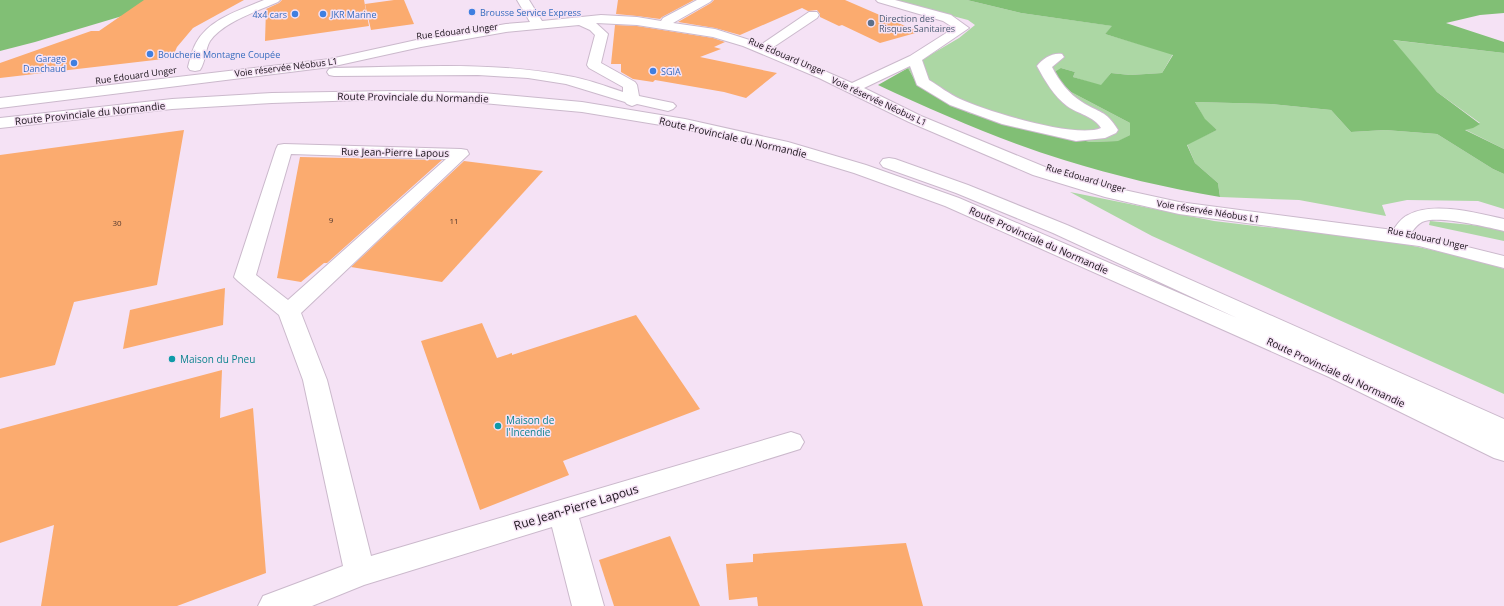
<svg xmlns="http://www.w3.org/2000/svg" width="1504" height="606" font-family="'Open Sans',sans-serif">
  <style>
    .green { fill: #acd7a4 }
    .forest { fill: #81bf75 }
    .building { fill: #fbab6f }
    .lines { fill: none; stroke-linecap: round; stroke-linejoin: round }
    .minor-casing { stroke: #cbb9cc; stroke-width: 2 }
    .highway-casing { stroke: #cbb9cc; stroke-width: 2 }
    .minor { fill: #fff; fill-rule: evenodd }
    .highway { fill: #fff; fill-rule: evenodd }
    .shop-dot { fill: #3f7fe0; stroke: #f5e2f5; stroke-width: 1.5 }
    .service-dot { fill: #5c6f8a; stroke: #f5e2f5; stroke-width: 1.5 }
    .culture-dot { fill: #0f9aa8; stroke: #f5e2f5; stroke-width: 1.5 }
    .labels { text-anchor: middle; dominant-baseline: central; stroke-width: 3; stroke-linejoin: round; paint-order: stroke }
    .number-label { font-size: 8px; fill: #52382e }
    .far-shop-label { font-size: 9px; fill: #366cbe; stroke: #f5e2f5; text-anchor: start }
    .far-service-label { font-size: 9px; fill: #4e5e75; stroke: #f5e2f5; text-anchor: start }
    .far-street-label { font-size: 9px; fill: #191219; stroke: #f5e2f5 }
    .street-label { font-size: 10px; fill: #191219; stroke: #f5e2f5 }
    .culture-label { font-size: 10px; fill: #0d838f; stroke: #f5e2f5; text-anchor: start }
    .near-street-label { font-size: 12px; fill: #191219; stroke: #f5e2f5 }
  </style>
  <rect width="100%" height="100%" fill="#f5e2f5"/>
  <!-- green -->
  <g class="green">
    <polygon points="891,0 967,0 1021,13 1113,26 1105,34 1173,54 1162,73 1130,75 1111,73 1101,86 1073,77 1075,72 1061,68 1071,92 1130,123 1130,135 1119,141 1090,142 969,113 918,86 908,68 959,38 975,25 968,20"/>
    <polygon points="1392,40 1504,53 1504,149 1464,129 1480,123 1437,92"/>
    <polygon points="1195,102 1271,104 1331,110 1351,132 1385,130 1437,134 1493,169 1504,174 1504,209 1478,201 1407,200 1382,205 1386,216 1299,200 1220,197 1218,183 1195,163 1187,144 1217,130 1205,120"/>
    <polygon points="1070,192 1214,221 1264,227 1318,231 1381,239 1478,260 1504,269 1504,394 1152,236"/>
    <polygon points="1430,221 1492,227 1504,230 1504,241 1429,225"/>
  </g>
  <!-- forest -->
  <g class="forest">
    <polygon points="0,0 176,0 35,42 0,51"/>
    <path d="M967 0H1504V13L1480 15 1446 23 1504 42V53L1393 40 1437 92 1480 124 1473 128 1465 130 1504 149V174L1493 169 1437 134 1385 130 1351 132 1331 110 1271 104 1195 102 1205 119 1217 130 1187 145 1195 163 1218 183 1220 197C1167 188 1115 176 1064 160 1000 140 938 113 878 85L908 68 918 86 969 113 1090 142 1118 141 1130 135V123L1071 92 1053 73 1061 68 1075 72 1073 77 1101 85 1111 73 1130 75 1162 73 1173 55 1105 34 1112 26 1021 13Z"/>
  </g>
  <!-- building -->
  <g class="building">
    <polygon points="144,0 244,0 193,28 177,47 172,58 0,78 0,63 91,31 99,31"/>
    <polygon points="282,0 364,0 369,26 265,41 266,9 279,3"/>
    <polygon points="394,0 404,0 414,24 371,30 365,4"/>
    <polygon points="618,0 694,0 662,17 660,19 637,16 616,14"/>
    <polygon points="714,0 845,0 919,32 880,43 842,25 839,26 820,17 820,14 817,10 808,11 802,8 740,35 715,28 678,22 711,3"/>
    <polygon points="615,25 637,26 713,38 725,42 714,47 721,49 700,57 777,73 746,98 724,92 655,80 653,82 633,79 621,72 621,64 611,64"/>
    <polygon points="184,130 157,285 74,302 55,365 0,378 0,155"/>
    <polygon points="300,157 438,160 442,160 327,263 324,263 301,282 277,278"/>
    <polygon points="464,161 543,171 442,282 351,267"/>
    <polygon points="225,288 223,325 123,349 130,310"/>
    <polygon points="636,315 700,409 563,461 569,475 480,510 421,341 482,323 497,358 512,353 512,355"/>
    <polygon points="222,370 220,418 253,408 266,573 177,606 41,606 54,525 0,543 0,429"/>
    <polygon points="670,536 700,606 614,606 599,560"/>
    <polygon points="906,543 923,606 758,606 757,597 729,600 726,564 753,562 753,554"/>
  </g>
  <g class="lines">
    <!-- minor casing -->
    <g class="minor-casing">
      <g id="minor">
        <path d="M264 0H280L278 2C258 11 223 22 210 41 205 49 206 61 200 70L195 71 190 70 188 67C190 59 192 50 196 43 209 19 240 10 264 0Z"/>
        <path d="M517 0H529L542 21 601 15 637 17 661 21 663 18 697 0H712L710 2 673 23 715 29 762 44 809 12H817L819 15 817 18 772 48 852 83 910 56 954 28 943 21 878 2 876 0H895L951 15 969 28 922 60 929 80C939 86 949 94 960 99 986 111 1076 139 1101 128 1094 116 1078 114 1067 106 1054 96 1045 81 1037 66 1042 59 1053 52 1062 54L1064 57 1052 67C1059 81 1069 94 1082 102 1099 113 1106 110 1118 130L1116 133 1105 138 1076 141 1002 124 950 105 917 85 910 66 864 88 921 116 1045 167 1115 188 1179 202 1393 230C1397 225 1401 218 1408 215 1433 201 1477 213 1504 219V231C1486 227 1438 215 1422 222 1418 224 1414 229 1411 233L1504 256V268L1419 246 1179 214 1105 197 1033 175 909 122 819 78 743 46 713 37 637 25 596 23 608 34 601 63 635 82 637 85 639 96 673 103 676 106 673 109 668 111 637 104 632 106 627 104 625 102 566 84 528 78 478 75 334 76 329 75 327 72 329 69 334 68C411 67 492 61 568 76 587 79 605 86 623 92V87L589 68 587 65 595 35 590 30 579 25 506 32 421 47 330 67 0 108V98L330 59 421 39 506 24 530 22Z"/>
        <path d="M284 144 461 149 467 150 469 154 301 313 327 380 371 556 791 432 800 435 804 442 800 449 579 518 604 606H572L552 527 364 585 312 606H258L263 596 343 566 303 380 279 315 238 281 234 277 276 149 278 145ZM291 154 446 159 288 300 256 275Z"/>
      </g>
    </g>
    <!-- highway casing -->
    <g class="highway-casing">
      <polygon id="highway" points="393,91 483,93 582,102 685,119 788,142 866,165 959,198 1237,318 1053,233 956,193 883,167 880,163 883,159 889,158 895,159 968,185 1067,225 1504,419 1504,461 1494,458 1329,377 945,206 854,173 778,150 685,129 582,112 483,103 393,99 272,103 172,109 0,128 0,118 172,99 272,93"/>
    </g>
    <!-- minor -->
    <use href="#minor" class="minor"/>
    <!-- highway -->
    <use href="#highway" class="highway"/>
  </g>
  <!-- markers -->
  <g class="shop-dot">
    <circle cx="472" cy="12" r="4"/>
    <circle cx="295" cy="14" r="4"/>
    <circle cx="323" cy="14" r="4"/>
    <circle cx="150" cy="54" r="4"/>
    <circle cx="74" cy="63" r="4"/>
    <circle cx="653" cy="71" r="4"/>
  </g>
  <circle class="service-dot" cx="871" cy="23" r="4"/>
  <g class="culture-dot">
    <circle cx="172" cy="359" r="4"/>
    <circle cx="498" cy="426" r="4"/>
  </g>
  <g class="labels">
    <!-- number labels -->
    <g class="number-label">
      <text x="331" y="219">9</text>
      <text x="454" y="220">11</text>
      <text x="117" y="222">30</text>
    </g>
    <!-- far-shop labels -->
    <g class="far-shop-label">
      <text x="480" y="12">Brousse Service Express</text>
      <text x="287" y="14" text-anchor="end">4x4 cars</text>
      <text x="331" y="14">JKR Marine</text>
      <text x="158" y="54">Boucherie Montagne Coupée</text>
      <text x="66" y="58" text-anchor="end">Garage<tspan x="66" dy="10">Danchaud</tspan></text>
      <text x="661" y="71">SGIA</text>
    </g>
    <!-- far-service labels -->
    <g class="far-service-label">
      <text x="879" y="18">Direction des<tspan x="879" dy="10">Risques Sanitaires</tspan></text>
    </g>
    <!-- far-street labels -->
    <g class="far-street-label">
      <text transform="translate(457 31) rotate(-7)">Rue Edouard Unger</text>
      <text transform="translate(787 56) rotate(23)">Rue Edouard Unger</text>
      <text transform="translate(286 67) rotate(-7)">Voie réservée Néobus L1</text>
      <text transform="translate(136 75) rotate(-8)">Rue Edouard Unger</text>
      <text transform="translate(879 101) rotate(25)">Voie réservée Néobus L1</text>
      <text transform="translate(1086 178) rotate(16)">Rue Edouard Unger</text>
      <text transform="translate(1208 211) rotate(9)">Voie réservée Néobus L1</text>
      <text transform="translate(1428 238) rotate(12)">Rue Edouard Unger</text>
    </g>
    <!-- street labels -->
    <g class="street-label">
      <text transform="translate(413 97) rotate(1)">Route Provinciale du Normandie</text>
      <text transform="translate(90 113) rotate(-6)">Route Provinciale du Normandie</text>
      <text transform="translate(733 137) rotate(13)">Route Provinciale du Normandie</text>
      <text transform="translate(395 152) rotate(1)">Rue Jean-Pierre Lapous</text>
      <text transform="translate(1039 240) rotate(24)">Route Provinciale du Normandie</text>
      <text transform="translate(1336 372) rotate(25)">Route Provinciale du Normandie</text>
    </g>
    <!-- culture labels -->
    <g class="culture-label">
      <text x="180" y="359">Maison du Pneu</text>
      <text x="506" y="420">Maison de<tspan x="506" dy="12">l'Incendie</tspan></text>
    </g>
    <!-- near-street labels -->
    <g class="near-street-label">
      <text transform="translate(576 507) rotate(-17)">Rue Jean-Pierre Lapous</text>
    </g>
  </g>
</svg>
